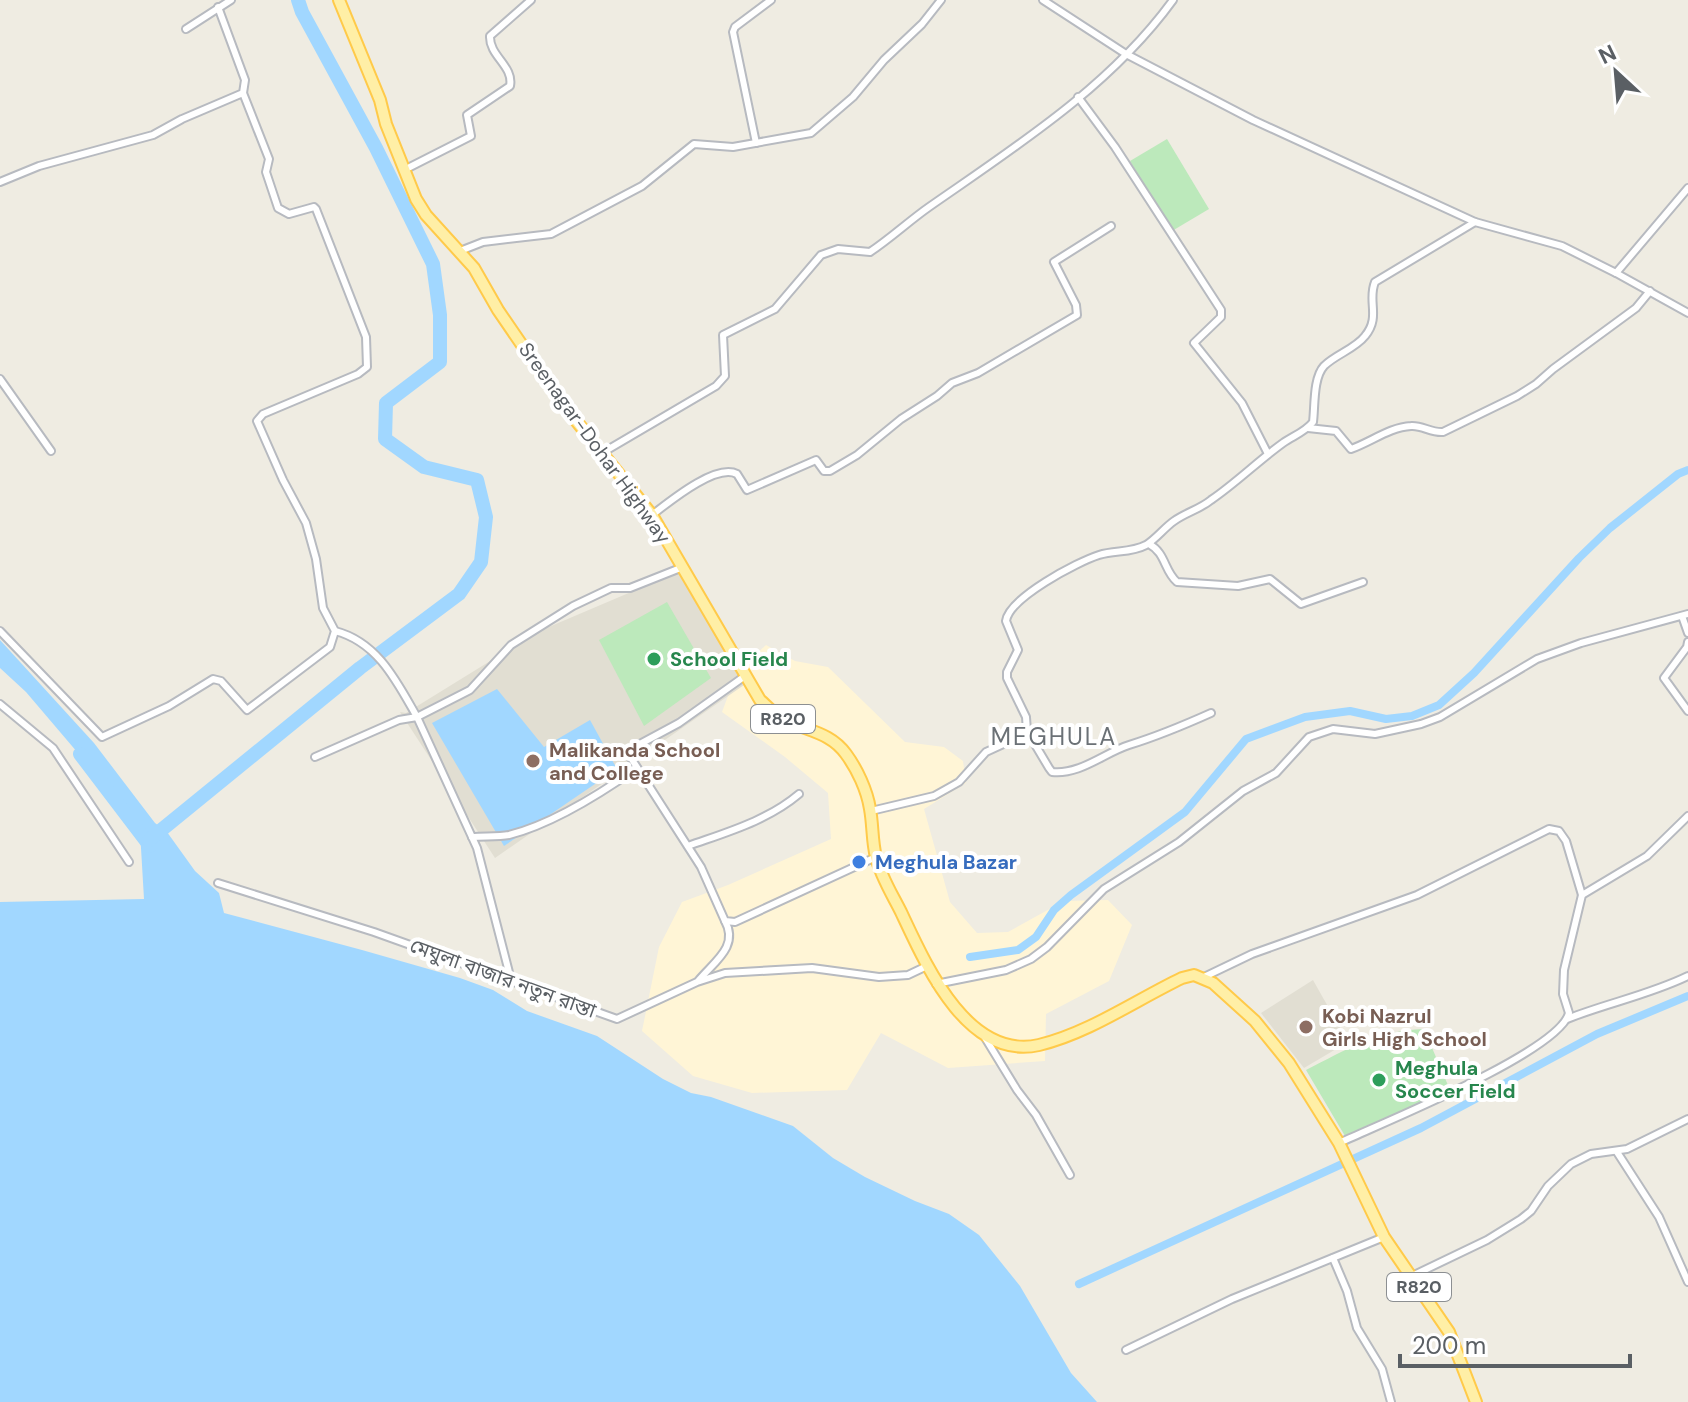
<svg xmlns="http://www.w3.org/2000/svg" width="1688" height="1402" font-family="'DM Sans','Noto Sans Bengali',sans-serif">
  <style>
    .commercial { fill: #fff5d6 }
    .education { fill: #e1ded2 }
    .green { fill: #bce9bb }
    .water { fill: #a1d7ff }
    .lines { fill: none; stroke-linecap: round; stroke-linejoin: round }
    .canal { stroke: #a1d7ff; stroke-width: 8 }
    .river { stroke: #a1d7ff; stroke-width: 14 }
    .minor-casing { stroke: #b7bac0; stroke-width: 10 }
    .primary-casing { stroke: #ffca4a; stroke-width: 14 }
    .minor { stroke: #fff; stroke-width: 6 }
    .primary { stroke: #ffefa6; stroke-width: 10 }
    .leisure-dot { fill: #2e9e5b; stroke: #fff; stroke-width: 3 }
    .education-dot { fill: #8d6e63; stroke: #fff; stroke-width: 3 }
    .shop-dot { fill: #3f7fe0; stroke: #fff; stroke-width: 3 }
    .labels { text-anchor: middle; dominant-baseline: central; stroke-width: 8; stroke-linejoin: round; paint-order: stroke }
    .shield { fill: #fff; stroke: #8c8f92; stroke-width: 2 }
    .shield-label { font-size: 18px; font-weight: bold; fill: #5a5f64 }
    .street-label { font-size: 20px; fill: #5a5f64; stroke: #fff }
    .leisure-label { font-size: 20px; font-weight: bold; fill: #27864d; stroke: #fff; text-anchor: start }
    .education-label { font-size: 20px; font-weight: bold; fill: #785e54; stroke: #fff; text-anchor: start }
    .shop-label { font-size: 20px; font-weight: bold; fill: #366cbe; stroke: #fff; text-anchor: start }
    .quarter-label { font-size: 24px; letter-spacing: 2px; fill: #6b7176; stroke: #fff }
  </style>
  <rect width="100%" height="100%" fill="#efece2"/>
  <!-- commercial -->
  <polygon class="commercial" points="766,645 795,661 828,667 905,742 944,747 963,761 966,783 924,809 950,902 977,933 1008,932 1064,901 1108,900 1132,925 1109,981 1046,1014 1045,1061 948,1068 881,1033 847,1090 752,1093 693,1076 642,1031 659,947 682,902 728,885 831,839 828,793 785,757 722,712 737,672"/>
  <!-- education -->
  <g class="education">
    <polygon points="678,572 744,685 495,858 400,712 406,713 537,632"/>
    <polygon points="1313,980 1348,1042 1304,1068 1261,1013"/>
  </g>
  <!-- green -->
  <g class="green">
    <polygon points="1167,139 1209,209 1172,231 1130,161"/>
    <polygon points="667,602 711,678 644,726 599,640"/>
    <path d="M1424 1029 1450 1090 1345 1136 1306 1070C1345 1050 1379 1030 1424 1029Z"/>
  </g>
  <!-- water -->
  <g class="water">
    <polygon points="0,640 94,743 155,823 167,832 195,871 219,893 224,913 362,950 460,978 493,990 527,1011 597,1036 663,1079 691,1093 711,1097 793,1126 833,1158 865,1177 915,1201 949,1214 979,1235 1020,1286 1071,1373 1097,1402 0,1402 0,902 144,899 140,831 128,812 89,766 26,692 0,668"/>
    <polygon points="497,689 544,747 590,720 617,769 504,846 432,723"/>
  </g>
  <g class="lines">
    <!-- canal -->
    <g class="canal">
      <polyline points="970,957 1018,950 1036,937 1054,910 1071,895 1185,812 1246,739 1305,717 1350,711 1386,719 1412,716 1439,705 1474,673 1579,558 1610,528 1678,474 1688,470"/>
      <polyline points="1079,1284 1421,1128 1597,1034 1688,996"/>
    </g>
    <!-- river -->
    <g class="river">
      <polyline points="80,754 150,846"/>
      <polyline points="149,840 360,668 459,594 481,562 486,517 477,480 424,467 385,439 386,403 440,362 440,315 433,264 376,148 302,12 298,0"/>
    </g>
    <!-- minor casing -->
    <g class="minor-casing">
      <g id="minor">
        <polyline points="1043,0 1126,54 1253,120 1475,222 1562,246 1616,273 1688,188"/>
        <polyline points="186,29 231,0"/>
        <polyline points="1078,97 1115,147 1221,310 1221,317 1194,343 1242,403 1268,454"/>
        <polyline points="756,143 733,32 735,27 771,0"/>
        <path d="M404 170 471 136 467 115 510 86C514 66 489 56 490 36L531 0"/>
        <polyline points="0,182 39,166 153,135 182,119 243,93 245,80 218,7"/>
        <polyline points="460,251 483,242 551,234 642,186 694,144 733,147 811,133 853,97 884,60 922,24 941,0"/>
        <polyline points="1616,273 1688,313"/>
        <polyline points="0,379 51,451"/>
        <path d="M1308 428 1336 431 1351 449C1371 442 1390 427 1411 426 1422 425 1431 433 1443 432L1517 396 1536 384 1553 369 1636 308 1650 291"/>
        <path d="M602 453 716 386 725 376 723 335 775 309 821 255 838 249 870 252C891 238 909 221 929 207 1015 147 1110 87 1173 0"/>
        <path d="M652 515C669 502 716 463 737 474L747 490 816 460 824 471H830L857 455 901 419 937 396 952 383 978 373 1077 315 1076 305 1054 262 1111 226"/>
        <path d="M1149 544C1166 553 1164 571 1177 582L1238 586 1270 579 1301 604 1363 582"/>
        <polyline points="1682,616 1688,633"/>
        <polyline points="0,631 102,737 169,706 213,679 221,681 247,710 330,647 335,631 323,608 316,559 306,523 283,480 257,421 263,414 358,374 367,367 366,337 316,209 314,207 289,214 278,208 266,172 269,159 243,93"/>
        <path d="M335 631C378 642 397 682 417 717L470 690 511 645 573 606 611 588H630L683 567"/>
        <polyline points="1688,642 1687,647 1664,678 1688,711"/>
        <polyline points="745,676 679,723 640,744 633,751 631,758 701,867 725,921 735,922 876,857"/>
        <polyline points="0,704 53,748 129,862"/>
        <path d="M1027 731 1049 768 1052 772C1080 775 1104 753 1129 745 1158 736 1182 726 1211 713"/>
        <polyline points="315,757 399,720 417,717 477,848 511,980"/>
        <path d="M871 811 934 796 959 782 986 752 1023 735 1027 731 1026 717 1007 678V672L1018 650 1006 621C1009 598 1077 562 1099 555 1115 550 1131 553 1146 545 1156 539 1164 528 1174 521 1185 513 1200 509 1211 500 1236 483 1258 461 1283 443 1293 436 1305 432 1313 422 1315 406 1313 378 1324 366 1336 354 1355 349 1365 336 1381 317 1367 301 1375 282L1475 222"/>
        <path d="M472 837C484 836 498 837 509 835 553 824 600 794 637 768"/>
        <path d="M688 846C727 832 767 821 799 794"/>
        <polyline points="218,883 374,932 617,1019 697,982 725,973 812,968 879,977 908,975 927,966"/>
        <polyline points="1204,977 1252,954 1417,895 1549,829 1559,831 1566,841 1582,895"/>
        <path d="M699 980C715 961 739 946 725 921"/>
        <polyline points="936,984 1006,970 1031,959 1047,947 1104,889 1179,842 1243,791 1276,773 1309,737 1333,729 1375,734 1421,724 1440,717 1537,659 1581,643 1688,614"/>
        <path d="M1567 1019C1607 1003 1649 995 1688 976"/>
        <polyline points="984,1036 1017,1090 1036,1115 1070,1175"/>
        <path d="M1339 1143C1380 1124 1559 1052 1569 1013L1563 994 1564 970 1582 895 1647 856 1688 816"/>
        <polyline points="1617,1152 1659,1217 1688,1282"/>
        <polyline points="1333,1258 1347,1291 1357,1328 1382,1369 1391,1402"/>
        <polyline points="1412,1276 1487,1240 1521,1219 1531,1211 1548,1186 1571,1164 1591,1154 1627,1149 1688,1119"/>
        <polyline points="1126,1350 1232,1299 1384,1237"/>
      </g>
    </g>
    <!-- primary casing -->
    <g class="primary-casing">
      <path id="primary" d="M339 0 380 100 386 124 416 199 426 215 474 268 498 310 561 402 652 515 760 700C766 705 772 712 778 716 802 731 829 730 846 754 857 769 867 790 870 809 873 825 872 842 876 857 881 877 892 894 901 912 925 963 967 1061 1039 1045 1089 1033 1136 1000 1182 978L1194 975 1213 983 1255 1021 1289 1063 1339 1143 1384 1237 1449 1332 1476 1402"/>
    </g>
    <!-- minor -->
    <use href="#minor" class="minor"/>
    <!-- primary -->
    <use href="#primary" class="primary"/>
  </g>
  <!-- markers -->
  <g class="leisure-dot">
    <circle cx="654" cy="659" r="8"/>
    <circle cx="1379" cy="1080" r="8"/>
  </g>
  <g class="education-dot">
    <circle cx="533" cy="761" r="8"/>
    <circle cx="1306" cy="1027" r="8"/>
  </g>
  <circle class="shop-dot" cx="859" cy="862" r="8"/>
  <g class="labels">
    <!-- shield labels -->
    <g class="shield">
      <rect x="751" y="705" width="64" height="28" rx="6"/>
      <rect x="1387" y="1273" width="64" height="28" rx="6"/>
    </g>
    <g class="shield-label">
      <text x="783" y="719">R820</text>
      <text x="1419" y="1287">R820</text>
    </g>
    <!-- street labels -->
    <g class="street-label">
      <text transform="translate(595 443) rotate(54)">Sreenagar-Dohar Highway</text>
      <text transform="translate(503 978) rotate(20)">মেঘুলা বাজার নতুন রাস্তা</text>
    </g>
    <!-- leisure labels -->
    <g class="leisure-label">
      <text x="670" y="659">School Field</text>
      <text x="1395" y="1068">Meghula<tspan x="1395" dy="23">Soccer Field</tspan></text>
    </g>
    <!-- education labels -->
    <g class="education-label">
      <text x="549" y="750">Malikanda School<tspan x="549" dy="23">and College</tspan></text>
      <text x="1322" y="1016">Kobi Nazrul<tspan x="1322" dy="23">Girls High School</tspan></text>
    </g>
    <!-- shop labels -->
    <g class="shop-label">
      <text x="875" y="862">Meghula Bazar</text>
    </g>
    <!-- quarter labels -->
    <g class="quarter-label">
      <text x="1054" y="736">MEGHULA</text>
    </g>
  </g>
  <!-- north arrow -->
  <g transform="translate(1616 72) rotate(334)" stroke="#ffffff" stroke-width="6" paint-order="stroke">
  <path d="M0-6L14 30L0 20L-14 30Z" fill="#5a5f64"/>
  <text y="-12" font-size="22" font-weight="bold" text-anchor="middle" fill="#5a5f64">N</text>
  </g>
  <!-- scale -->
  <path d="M1400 1354v12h230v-12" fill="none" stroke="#5a5f64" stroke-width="4"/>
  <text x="1412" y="1354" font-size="24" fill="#5a5f64" stroke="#ffffff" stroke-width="6" paint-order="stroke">200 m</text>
</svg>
